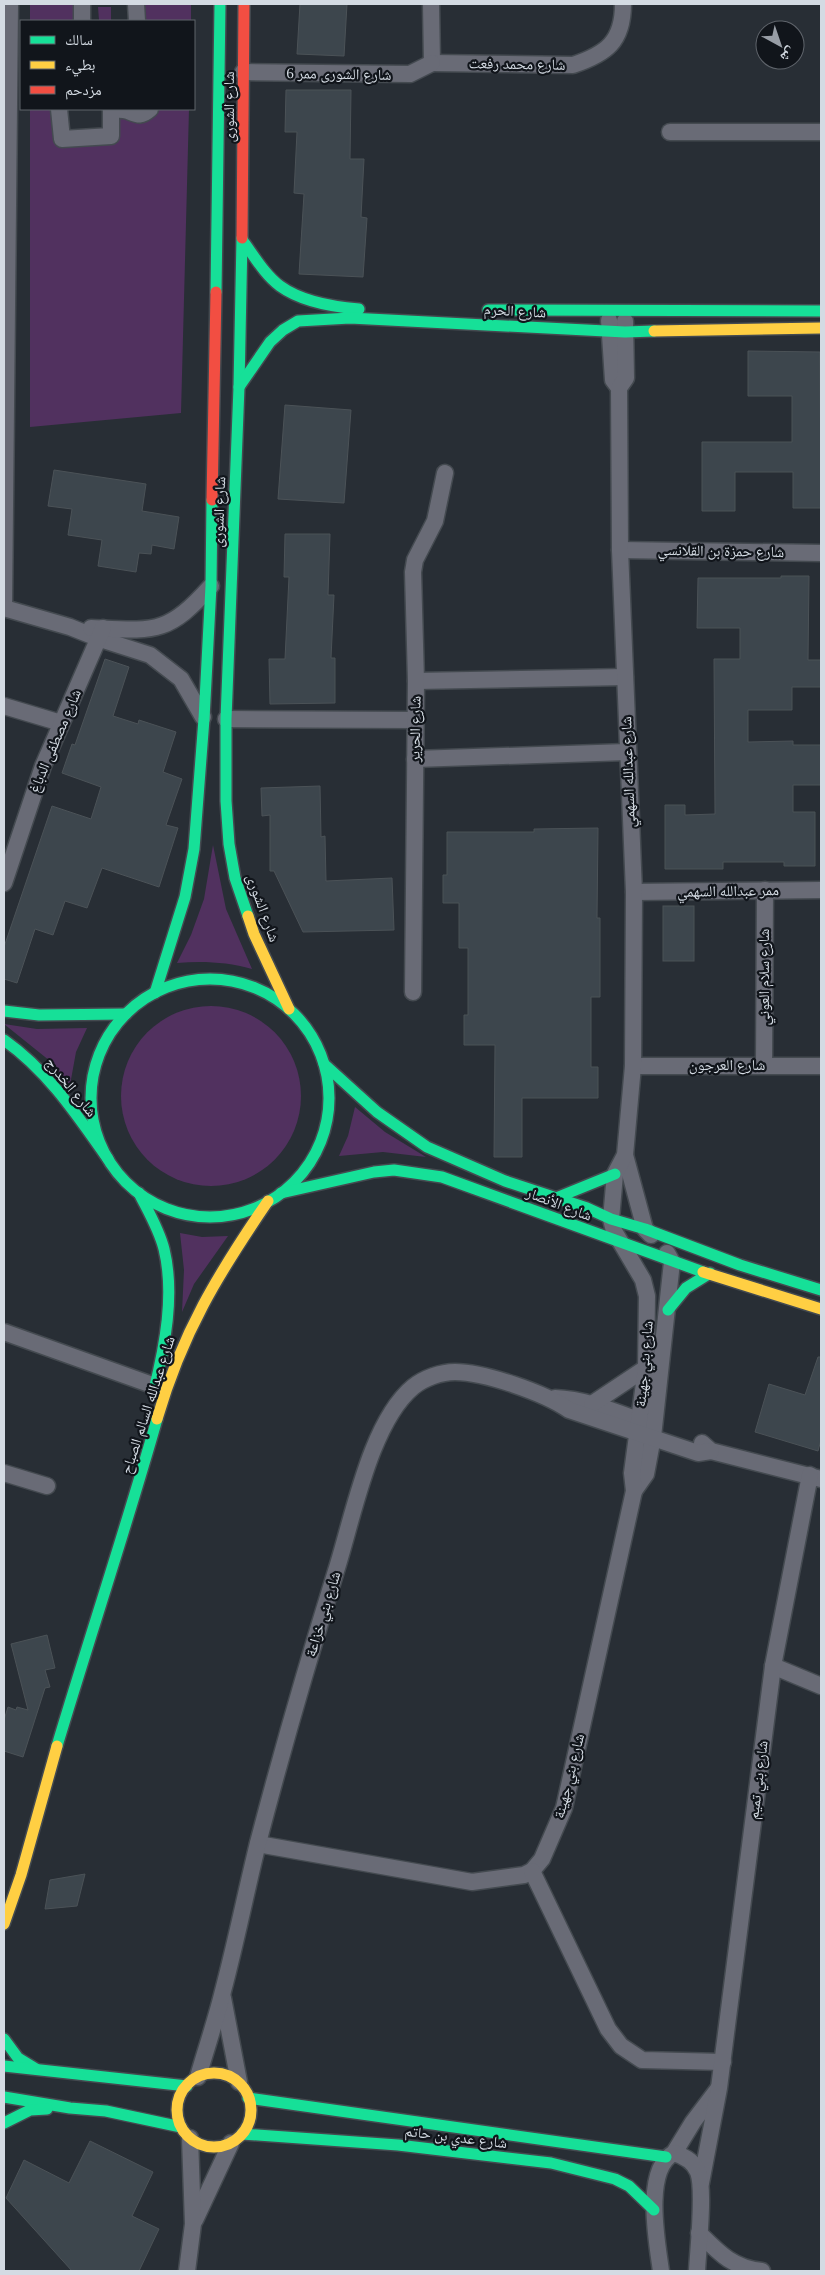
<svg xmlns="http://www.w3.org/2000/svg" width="825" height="2275" font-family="'Times New Roman','Noto Naskh Arabic',serif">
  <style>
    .green { fill: #51315f }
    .building { fill: #3d464d; stroke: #4b5257 }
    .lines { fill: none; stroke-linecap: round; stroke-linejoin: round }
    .street-casing { stroke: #444a50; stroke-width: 19 }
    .fast-casing { stroke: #444a50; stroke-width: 14 }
    .slow-casing { stroke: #444a50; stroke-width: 14 }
    .jam-casing { stroke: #444a50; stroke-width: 14 }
    .street { stroke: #696b76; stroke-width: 16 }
    .fast { stroke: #16e098; stroke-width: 11 }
    .slow { stroke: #ffcf43; stroke-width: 11 }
    .jam { stroke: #f24e42; stroke-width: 11 }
    .labels { text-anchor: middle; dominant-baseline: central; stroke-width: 4.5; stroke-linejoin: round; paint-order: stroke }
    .street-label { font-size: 15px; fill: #d4dbe3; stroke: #11151b }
  </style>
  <rect width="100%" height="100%" fill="#282e35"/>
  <!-- green -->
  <g class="green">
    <rect x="30" y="4" width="52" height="17"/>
    <polygon points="136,4 191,4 191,21 137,21"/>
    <polygon points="98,7 111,7 111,20 99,20"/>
    <polygon points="30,109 59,109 62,139 111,136 111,110 189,109 181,413 30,427"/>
    <path d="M213 845 226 909 252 969C227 962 203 961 177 963L191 935 204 899Z"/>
    <circle cx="211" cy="1096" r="90"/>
    <polygon points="4,1024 37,1029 87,1028 76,1052 70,1085 50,1061"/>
    <polygon points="355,1107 385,1132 426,1157 383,1152 339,1156 348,1136"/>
    <polygon points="180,1233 202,1237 228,1236 194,1284 182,1312 184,1270"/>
  </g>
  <!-- building -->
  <g class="building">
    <polygon points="300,4 347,4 344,56 297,54"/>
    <polygon points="286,90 351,90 350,159 364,159 361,217 367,218 363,277 299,274 304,194 294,193 297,132 285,132"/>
    <polygon points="748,351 820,352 821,508 793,508 793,472 735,472 735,511 702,511 702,442 792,442 792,396 748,396"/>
    <polygon points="285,405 351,410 344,503 278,499"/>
    <polygon points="54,470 146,484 142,511 179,517 174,549 152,545 151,554 139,553 136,572 98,566 102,540 68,535 72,509 48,506"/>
    <polygon points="285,534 330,534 328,595 334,595 331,658 335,658 335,703 270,704 269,659 285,659 289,577 284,577"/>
    <polygon points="781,576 809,576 808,660 821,660 821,687 792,687 792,710 748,710 748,742 793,741 793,745 821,745 821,785 793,785 793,812 815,812 815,866 784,866 784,862 723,862 723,869 665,869 665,805 685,805 685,815 715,814 714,659 740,659 740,628 697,628 698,578 781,578"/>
    <polygon points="105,659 129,667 113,716 138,724 139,720 176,732 163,772 182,779 166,825 178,828 159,887 102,868 87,908 65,901 53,935 35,929 17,983 4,979 4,947 52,806 91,819 101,787 62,773 72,744 75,745"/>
    <polygon points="320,786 321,837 325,836 326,881 392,878 394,930 303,932 274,871 270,871 270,815 262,816 261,788"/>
    <polygon points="598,828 597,918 600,918 600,997 591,997 591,1067 598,1067 598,1098 522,1098 522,1157 494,1157 495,1045 464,1045 464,1015 468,1015 468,948 459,948 459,903 443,903 443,875 447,875 447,832 534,832 534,829"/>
    <rect x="663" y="906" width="31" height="55"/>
    <polygon points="818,1357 821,1357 821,1440 818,1451 755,1432 769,1384 805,1395"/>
    <polygon points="47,1635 55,1668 45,1670 50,1687 45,1688 23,1757 4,1751 4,1720 8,1707 16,1710 17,1707 28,1710 11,1644"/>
    <polygon points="85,1874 77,1906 45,1909 50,1880"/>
    <polygon points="90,2141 153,2172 132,2216 159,2229 139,2271 72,2271 6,2198 24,2160 69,2183"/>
  </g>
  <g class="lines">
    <!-- street casing -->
    <g class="street-casing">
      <g id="street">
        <polyline points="82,4 82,21"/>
        <polyline points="136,4 137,21"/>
        <polyline points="431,4 432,63"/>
        <path d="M432 63 573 65C606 54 623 42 623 4"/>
        <polyline points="243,72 410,74 432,63"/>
        <path d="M59 109 62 139 111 136V110C117 110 123 109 128 111 138 115 141 117 150 109"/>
        <polyline points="670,132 821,132"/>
        <polyline points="609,320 613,380 619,388"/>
        <polyline points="620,550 821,553"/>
        <polyline points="4,608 10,4"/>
        <polyline points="4,608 70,627 100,639 150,655 181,679 203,717"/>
        <path d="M91 628C155 631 167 635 211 586"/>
        <polyline points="416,681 625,677"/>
        <polyline points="4,706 61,723"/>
        <polyline points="226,719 415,720"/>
        <polyline points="415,759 627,752"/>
        <polyline points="4,883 43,766 103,628"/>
        <polyline points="634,892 821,890"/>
        <polyline points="413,992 416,681 413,572 415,560 435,521 445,473"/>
        <polyline points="764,1065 765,890"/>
        <polyline points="633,1066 821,1066"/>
        <polyline points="625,1155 645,1229 651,1235"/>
        <polyline points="4,1332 155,1386"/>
        <path d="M555 1398C587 1399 618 1413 649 1424"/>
        <polyline points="592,1404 646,1368"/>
        <polyline points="702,1443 711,1451 821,1479"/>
        <polyline points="4,1473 47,1486"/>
        <polyline points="634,1491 646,1474 653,1437 672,1262 667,1253"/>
        <polyline points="773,1666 821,1686"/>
        <polyline points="258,1844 472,1882 524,1875 532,1871 542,1859 564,1808 634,1491 632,1473 646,1368 647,1296 643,1280 614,1231 611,1219 615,1174 625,1155 633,1066 634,892 620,550 619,388 626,378 625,321"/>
        <polyline points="532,1871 608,2029 621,2046 642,2060 723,2062"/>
        <polyline points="223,1998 239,2082"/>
        <path d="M198 2077C206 2049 216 2020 223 1991 236 1942 246 1892 258 1843 282 1751 308 1661 336 1571 353 1518 370 1423 413 1387 424 1378 441 1372 455 1372 484 1372 545 1393 569 1410L698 1453 711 1451"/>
        <polyline points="674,2153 693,2122 718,2089"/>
        <polyline points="701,2183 719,2088 773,1666 810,1475"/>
        <polyline points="195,2220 231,2143"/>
        <path d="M699 2233C719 2253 733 2268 762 2271"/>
        <polyline points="187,2271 193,2224 190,2138"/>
        <path d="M661 2271C657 2242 643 2169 674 2153 684 2156 694 2162 698 2172 705 2190 698 2249 697 2271"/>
      </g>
    </g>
    <!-- fast casing -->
    <g class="fast-casing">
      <g id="fast">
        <polyline points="242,238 239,387 226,719 226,801 229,844 235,878 248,916"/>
        <path d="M243 241C254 256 265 275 280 286 302 302 334 307 359 309"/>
        <polyline points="216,292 220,4"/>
        <polyline points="488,310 821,311"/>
        <polyline points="239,387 270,342 283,330 298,321 350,318 625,332 654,331"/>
        <circle cx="210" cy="1098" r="119"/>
        <polyline points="155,993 185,897 194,849 204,719 211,586 212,500"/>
        <polyline points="4,1011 39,1015 126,1014"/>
        <path d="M4 1040C48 1071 77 1115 108 1159"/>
        <polyline points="324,1064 377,1112 427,1147 505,1181 587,1208 611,1219 645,1229 740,1265 821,1290"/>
        <path d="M139 1193C148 1211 159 1229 164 1249 175 1294 165 1346 154 1390"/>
        <polyline points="281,1193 374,1172 394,1170 442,1177 703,1272"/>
        <polyline points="556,1198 615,1174"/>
        <polyline points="668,1310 686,1288 710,1273"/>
        <path d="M57 1746C90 1636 126 1528 157 1419"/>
        <polyline points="4,2039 18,2058 36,2069"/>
        <polyline points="4,2066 187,2086"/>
        <polyline points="4,2097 70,2108 106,2111 181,2127"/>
        <polyline points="248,2098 666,2157"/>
        <polyline points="4,2123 30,2110 47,2109"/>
        <polyline points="242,2134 398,2145 551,2163 615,2179 629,2186 654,2210"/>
      </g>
    </g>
    <!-- slow casing -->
    <g class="slow-casing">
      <g id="slow">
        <polyline points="654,331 821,328"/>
        <polyline points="248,916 254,934 289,1009"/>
        <polyline points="703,1272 821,1309"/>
        <path d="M157 1419C182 1333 218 1274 268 1201"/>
        <polyline points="4,1924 21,1875 57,1746"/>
        <circle cx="214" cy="2110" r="37"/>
      </g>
    </g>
    <!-- jam casing -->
    <g class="jam-casing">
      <g id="jam">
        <polyline points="242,238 244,4"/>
        <polyline points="212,500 216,292"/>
      </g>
    </g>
    <!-- street -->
    <use href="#street" class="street"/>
    <!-- fast -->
    <use href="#fast" class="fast"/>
    <!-- slow -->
    <use href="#slow" class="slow"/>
    <!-- jam -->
    <use href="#jam" class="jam"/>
  </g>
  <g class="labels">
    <!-- street labels -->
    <g class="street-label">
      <text transform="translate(517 64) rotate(1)">شارع محمد رفعت</text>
      <text transform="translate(339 74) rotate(1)">شارع الشورى ممر 6</text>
      <text transform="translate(229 107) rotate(-90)">شارع الشورى</text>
      <text transform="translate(515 311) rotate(3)">شارع الحرم</text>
      <text transform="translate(219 512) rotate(-88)">شارع الشورى</text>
      <text transform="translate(721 551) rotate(1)">شارع حمزة بن القلانسي</text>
      <text transform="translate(415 729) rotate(-89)">شارع الحرير</text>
      <text transform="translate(55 741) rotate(-67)">شارع مصطفى الدباغ</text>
      <text transform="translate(628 772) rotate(-92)">شارع عبدالله السهمي</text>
      <text transform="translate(728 891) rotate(-1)">ممر عبدالله السهمي</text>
      <text transform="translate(263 908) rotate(70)">شارع الشورى</text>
      <text transform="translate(764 977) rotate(-90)">شارع سلام العوني</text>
      <text x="727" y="1065">شارع العرجون</text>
      <text transform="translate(71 1087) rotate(51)">شارع الخدرج</text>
      <text transform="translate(559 1204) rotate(21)">شارع الأنصار</text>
      <text transform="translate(644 1364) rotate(-85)">شارع بني جهينة</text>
      <text transform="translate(148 1405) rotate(-72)">شارع عبدالله السالم الصباح</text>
      <text transform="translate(323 1614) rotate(-73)">شارع بني خزاعة</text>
      <text transform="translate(569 1776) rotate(-76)">شارع بني جهينة</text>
      <text transform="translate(758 1780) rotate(-83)">شارع بني تميم</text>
      <text transform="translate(456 2137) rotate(7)">شارع عدي بن حاتم</text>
    </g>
  </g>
  <!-- border -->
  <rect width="825" height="2275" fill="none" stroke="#d4dbe3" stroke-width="10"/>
  <!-- legend -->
  <rect x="20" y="20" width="175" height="90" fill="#11151b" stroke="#5f646b"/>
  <rect x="30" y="36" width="25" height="8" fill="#16e098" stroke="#5f646b"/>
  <text x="65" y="45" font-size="15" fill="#d4dbe3">سالك</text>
  <rect x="30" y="61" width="25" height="8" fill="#ffcf43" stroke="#5f646b"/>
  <text x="65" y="70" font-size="15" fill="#d4dbe3">بطيء</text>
  <rect x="30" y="86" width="25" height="8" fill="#f24e42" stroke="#5f646b"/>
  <text x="65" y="95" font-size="15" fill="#d4dbe3">مزدحم</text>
  <!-- north arrow -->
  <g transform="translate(780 45) rotate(140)"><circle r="24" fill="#11151b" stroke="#5f646b"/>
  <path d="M0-4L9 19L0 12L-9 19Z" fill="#989ea6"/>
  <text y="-8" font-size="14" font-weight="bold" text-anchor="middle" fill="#d4dbe3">ش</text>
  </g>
</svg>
